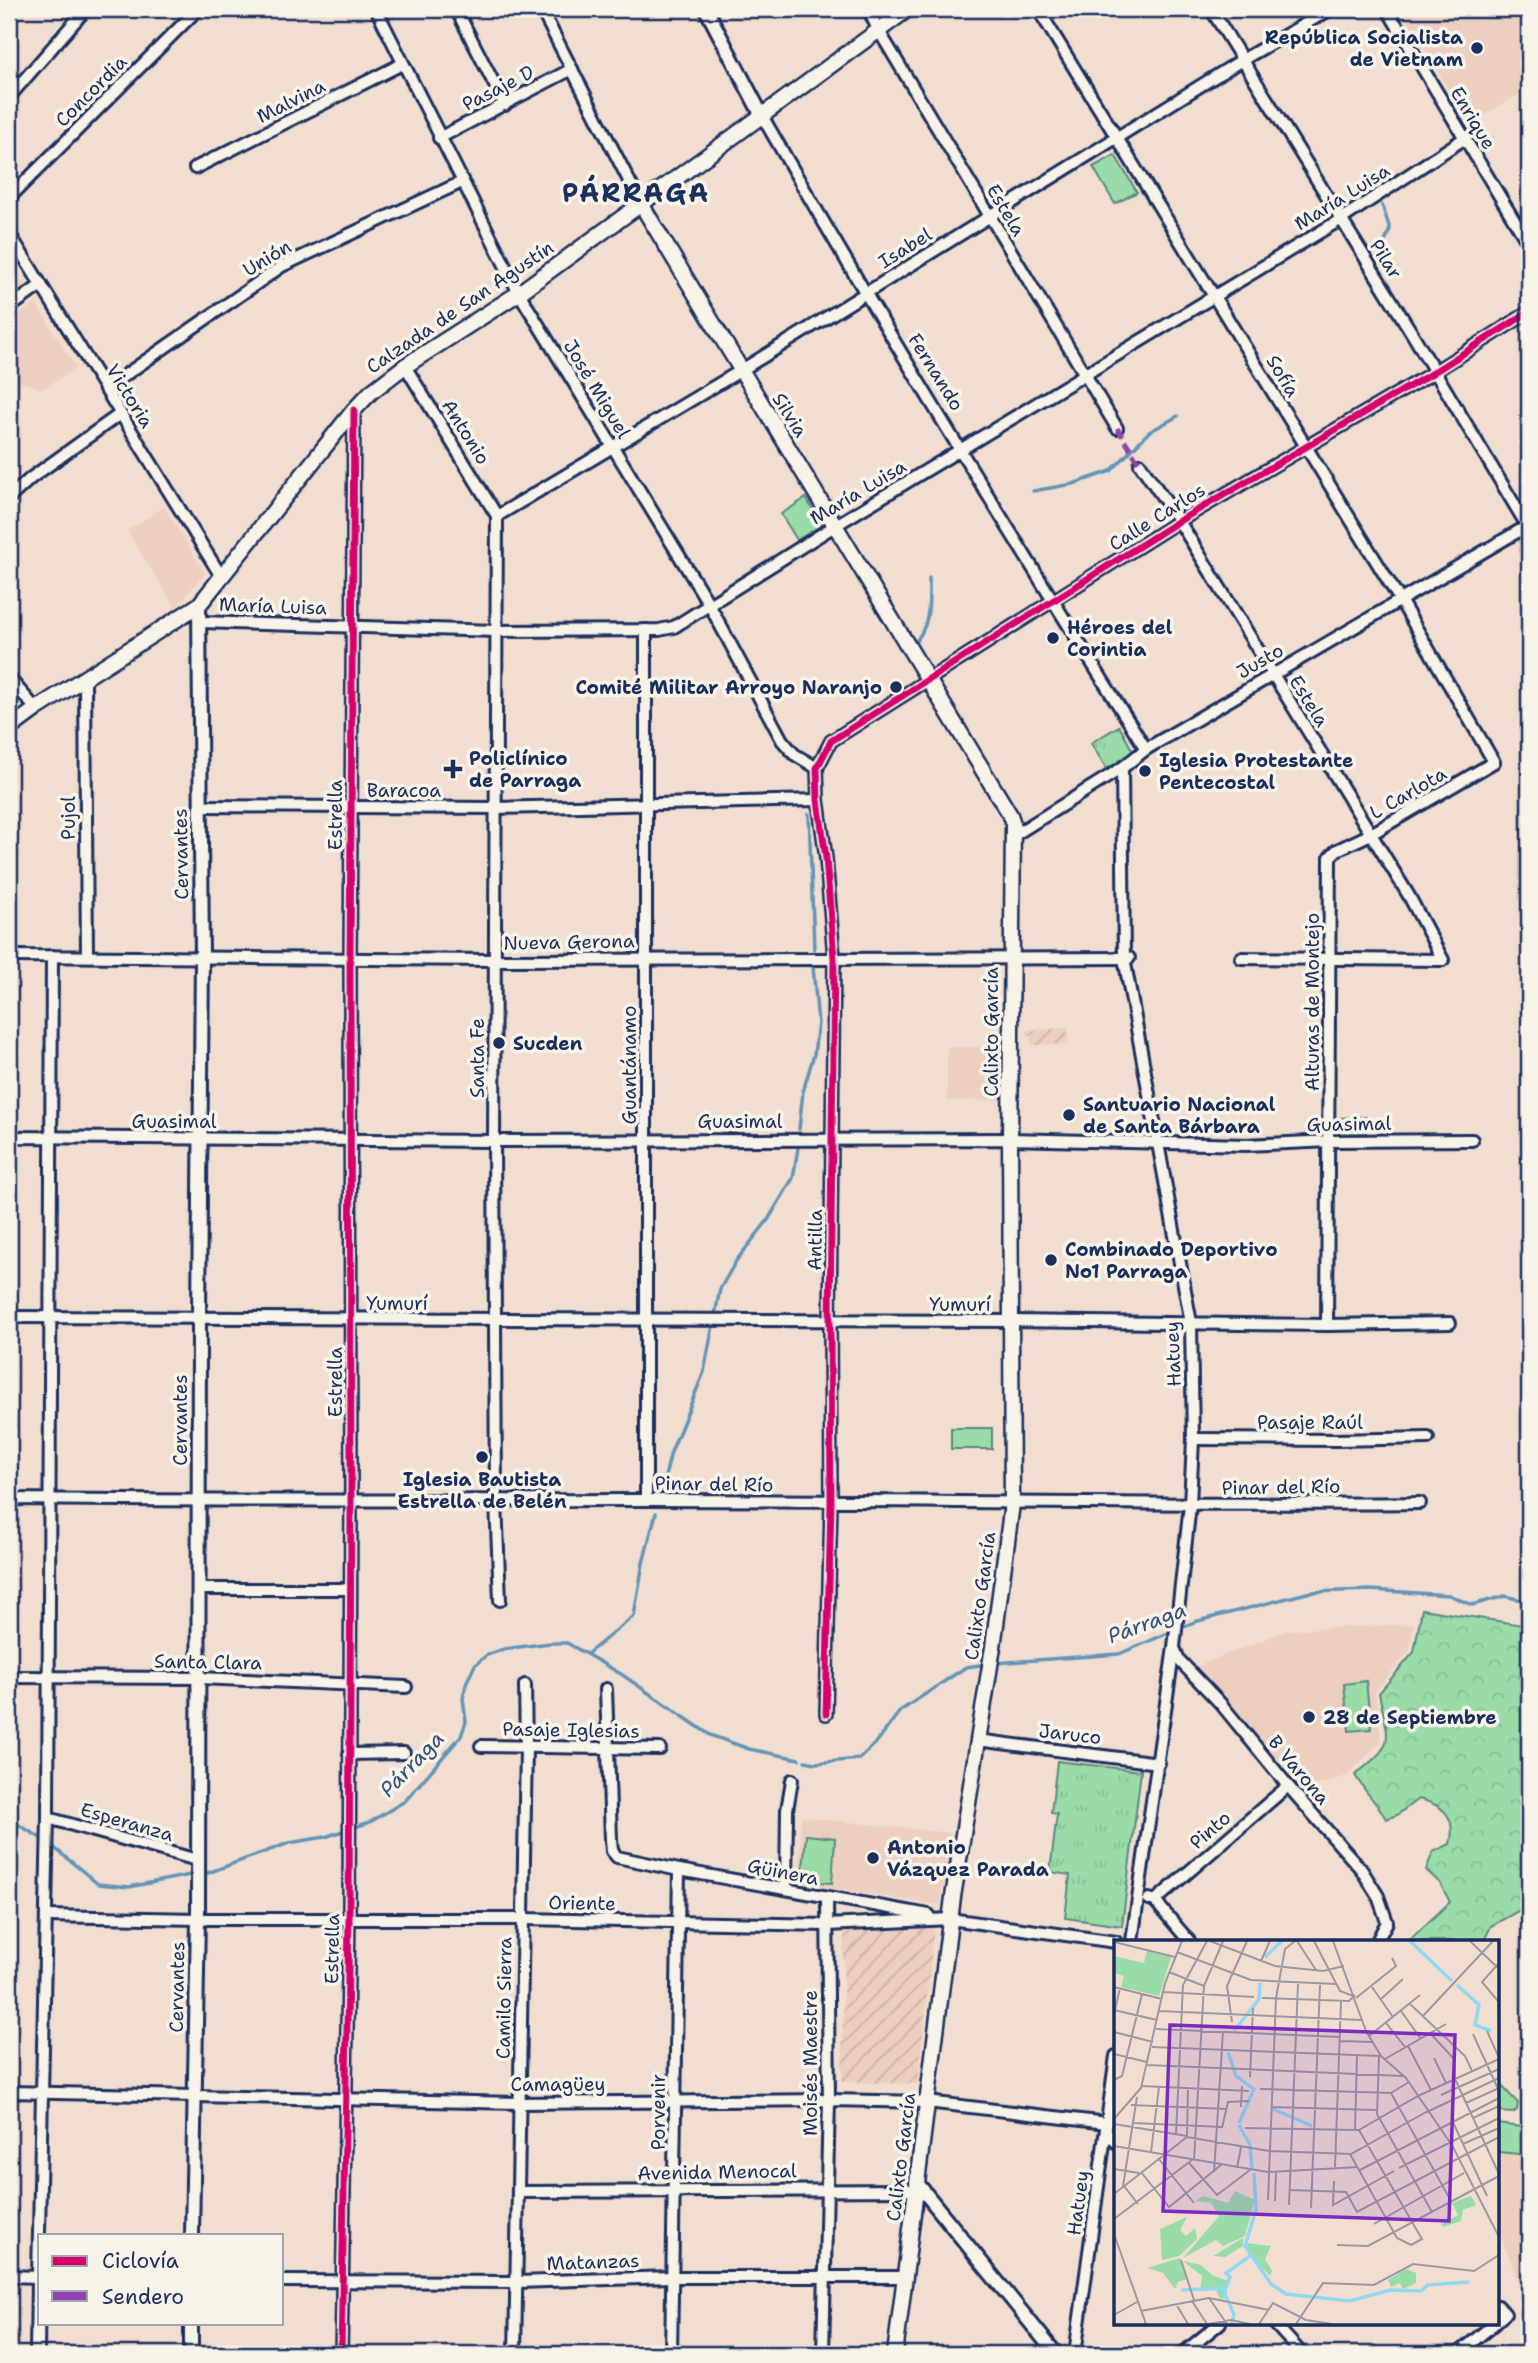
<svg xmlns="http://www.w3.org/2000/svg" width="1538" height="2363" font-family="'Shantell Sans',sans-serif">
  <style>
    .built { fill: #eccfbf }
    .industrial { fill: url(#industrial-furrows) }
    .grass { fill: url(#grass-tufts); stroke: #5a8682; stroke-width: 2 }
    .forest { fill: url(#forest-crowns); stroke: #5a8682; stroke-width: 2 }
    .park { fill: #99dca7; stroke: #5a8682; stroke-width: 2 }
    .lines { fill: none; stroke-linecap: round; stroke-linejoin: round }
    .stream { stroke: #6294b7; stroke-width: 3.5 }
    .minor-casing { stroke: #1b2f5e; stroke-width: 16 }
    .tertiary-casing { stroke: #1b2f5e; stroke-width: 18 }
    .secondary-casing { stroke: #1b2f5e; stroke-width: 19 }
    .minor { stroke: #f7f3e8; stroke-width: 10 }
    .tertiary { stroke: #f7f3e8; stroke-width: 12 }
    .secondary { stroke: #f7f3e8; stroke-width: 14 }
    .quiet { stroke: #8e44ad; stroke-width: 5; stroke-dasharray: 10 5; stroke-linecap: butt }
    .cycleway-casing { stroke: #f7f3e8; stroke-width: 11 }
    .cycleway { stroke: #d6006c; stroke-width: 7 }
    .poi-dot { fill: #1b2f5e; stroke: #f7f3e8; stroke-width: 2.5 }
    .labels { text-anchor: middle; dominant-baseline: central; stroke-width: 7; stroke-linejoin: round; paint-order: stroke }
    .poi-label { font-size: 19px; font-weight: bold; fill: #1b2f5e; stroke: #f7f3e8; text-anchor: start }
    .street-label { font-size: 19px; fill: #1b2f5e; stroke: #f7f3e8 }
    .water-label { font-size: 21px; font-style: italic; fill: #33517c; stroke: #f7f3e8 }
    .district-label { font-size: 26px; font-weight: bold; letter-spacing: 2px; fill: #1b2f5e; stroke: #f7f3e8 }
    .inset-river { fill: none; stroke: #91d8f2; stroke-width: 3.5 }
    .inset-road { fill: none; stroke: #9b98a2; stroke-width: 2 }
    .view { fill: #7b2cbf; fill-opacity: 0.15; stroke: #7b2cbf; stroke-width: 3.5 }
    .inset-edge { fill: none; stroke: #1b2f5e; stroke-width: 3.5 }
  </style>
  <defs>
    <pattern id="industrial-furrows" width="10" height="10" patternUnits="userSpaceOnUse" patternTransform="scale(1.75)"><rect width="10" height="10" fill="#eccfbf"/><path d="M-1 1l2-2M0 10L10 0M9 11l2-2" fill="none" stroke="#cab2a7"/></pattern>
    <pattern id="grass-tufts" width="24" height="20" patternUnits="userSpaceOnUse" patternTransform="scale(1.75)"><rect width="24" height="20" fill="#99dca7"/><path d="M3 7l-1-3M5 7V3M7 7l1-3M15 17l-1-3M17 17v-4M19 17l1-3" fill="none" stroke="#83bd92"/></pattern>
    <pattern id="forest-crowns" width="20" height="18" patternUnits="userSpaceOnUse" patternTransform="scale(1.75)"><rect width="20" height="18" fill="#99dca7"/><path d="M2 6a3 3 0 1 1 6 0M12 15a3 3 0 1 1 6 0" fill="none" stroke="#83bd92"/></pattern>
  </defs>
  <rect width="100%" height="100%" fill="#f1ded0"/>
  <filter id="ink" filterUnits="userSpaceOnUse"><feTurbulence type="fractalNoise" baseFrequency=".0143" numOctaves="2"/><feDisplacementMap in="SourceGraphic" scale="14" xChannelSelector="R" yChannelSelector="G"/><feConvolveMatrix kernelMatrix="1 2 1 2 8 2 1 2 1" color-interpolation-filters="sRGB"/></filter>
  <g filter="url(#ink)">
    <!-- built -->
    <g class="built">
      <polygon points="1401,9 1529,9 1529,88 1469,124"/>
      <polygon points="9,264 26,288 9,301"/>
      <polygon points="36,304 76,368 43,389 12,379 9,375 9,321"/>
      <polygon points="164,507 205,573 176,608 127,531"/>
      <polygon points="947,1047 1000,1047 1001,1100 947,1101"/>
      <polygon points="1414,1624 1409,1651 1375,1692 1381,1742 1346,1776 1306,1789 1195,1667 1288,1630"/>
      <polygon points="801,1817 950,1833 940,1905 799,1883"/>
      <polygon points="1498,2153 1529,2156 1529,2306 1498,2230"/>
    </g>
    <!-- industrial -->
    <g class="industrial">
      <polygon points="1068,1028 1068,1044 1031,1045 1031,1035 1027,1035 1027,1030"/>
      <polygon points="934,1928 918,2084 842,2082 844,1931"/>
    </g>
    <!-- grass -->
    <g class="grass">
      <polygon points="1119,726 1135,755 1108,771 1091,743"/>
      <polygon points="1057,1761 1141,1771 1122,1926 1065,1918 1070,1875 1050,1872 1057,1814 1051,1813"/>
    </g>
    <!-- forest -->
    <path class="forest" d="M1422 1609 1529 1626V1905L1491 1926 1484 1941H1408L1450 1902 1440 1883 1426 1870 1433 1852 1450 1844C1457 1817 1443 1804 1418 1799L1397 1815 1386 1819C1377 1803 1364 1791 1355 1775 1397 1741 1389 1744 1379 1693L1414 1652Z"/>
    <!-- park -->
    <g class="park">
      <polygon points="1115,155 1137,192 1115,204 1093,167"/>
      <polygon points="806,498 822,525 797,540 781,514"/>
      <polygon points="1366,1117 1366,1133 1337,1134 1337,1118"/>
      <rect x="951" y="1428" width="41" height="21"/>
      <polygon points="1366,1681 1371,1729 1349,1731 1344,1684"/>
      <polygon points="806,1835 835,1838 832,1883 802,1881"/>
      <polygon points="1498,2082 1518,2103 1517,2110 1513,2113 1498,2112"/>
      <polygon points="1498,2124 1529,2128 1529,2155 1498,2152"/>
    </g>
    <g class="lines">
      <!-- stream -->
      <g class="stream">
        <polyline points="1382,205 1390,229 1383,247"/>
        <polyline points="1033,491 1073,484 1111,471 1149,432 1178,416"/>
        <path d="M912 645C931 628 929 602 929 578"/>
        <polyline points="809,814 814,949"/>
        <polyline points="799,1129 803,1091 814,1054 818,1023 813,967"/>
        <polyline points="662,1489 671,1452 704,1372 720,1289 736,1261 768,1220 793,1178 798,1148"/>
        <polyline points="587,1654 634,1616 643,1563 656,1513"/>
        <polyline points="994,1663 1119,1654 1194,1622 1311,1592 1370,1590 1449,1595 1472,1605 1505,1596 1529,1602"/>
        <polyline points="805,1761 816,1763 859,1759 876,1743 900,1711 966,1667 987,1664"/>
        <polyline points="9,1819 44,1840"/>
        <polyline points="51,1845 98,1884 129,1887 190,1875"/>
        <polyline points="205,1874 289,1843 325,1837 370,1822 405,1801 461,1736 466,1722 463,1698 467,1681 475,1665 487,1655 504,1649 550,1643 567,1643 621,1674 710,1735 749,1749 799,1759"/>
      </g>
      <!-- minor casing -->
      <g class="minor-casing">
        <g id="minor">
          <polyline points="376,9 519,293 710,606 782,740 794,754 817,768"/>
          <polyline points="456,9 505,105"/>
          <polyline points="541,9 641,204"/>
          <polyline points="868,9 879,31 1117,428"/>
          <polyline points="1038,9 1400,600 1494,762 1371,834 1337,850 1330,857 1327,1325"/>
          <polyline points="1211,9 1413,335 1529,529"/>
          <polyline points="1387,9 1529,245"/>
          <polyline points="9,97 86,9"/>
          <path d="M761 114C884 329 1014 540 1146 749"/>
          <polyline points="439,138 572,69"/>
          <polyline points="195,168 402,64"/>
          <polyline points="9,198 198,9"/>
          <polyline points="9,233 221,576"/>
          <polyline points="9,308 41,285"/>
          <polyline points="405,366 497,516"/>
          <polyline points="105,389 282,266 462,182"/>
          <polyline points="1140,464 1179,521 1409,896 1443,960 1241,958"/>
          <polyline points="9,498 31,478 120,414"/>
          <polyline points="497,516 494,1141 496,1502 500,1600"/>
          <polyline points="497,516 740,371 1242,60 1331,9"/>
          <polyline points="200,622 497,631 659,630 674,627 836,525 1340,220 1465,138"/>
          <polyline points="9,678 36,709"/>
          <polyline points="85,680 87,956"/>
          <polyline points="1122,768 1124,958 1191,1323 1193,1439 1190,1505 1174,1647 1132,1941"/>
          <polyline points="200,806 495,808 818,800"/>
          <polyline points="1013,836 1122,768 1146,749 1529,525"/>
          <polyline points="9,956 495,960 1129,958"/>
          <polyline points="9,1137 494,1141 1010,1139 1246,1145 1330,1141 1472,1140"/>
          <polyline points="9,1317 1011,1321 1327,1325 1450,1323"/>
          <polyline points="1193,1439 1336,1440 1428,1438"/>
          <path d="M9 1499C221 1502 434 1500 647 1500 904 1500 1162 1506 1420 1503"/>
          <polyline points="646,1500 646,630"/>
          <polyline points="199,1589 349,1589"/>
          <polyline points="1175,1650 1179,1660 1221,1704 1288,1786 1361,1869 1378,1896 1387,1922 1377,1941"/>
          <polyline points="9,1677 198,1678 406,1687"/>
          <polyline points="606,1689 611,1839 612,1851 617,1857 679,1870 929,1915"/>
          <polyline points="826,1714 831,1502 830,1322 834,958 826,858 818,800 817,768 831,741 1179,521 1429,375 1529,312"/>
          <polyline points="977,1740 1159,1763"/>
          <polyline points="481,1746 660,1749"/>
          <polyline points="349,1754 404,1753"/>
          <polyline points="48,1818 197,1860"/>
          <polyline points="786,1889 787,1810 792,1780"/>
          <polyline points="1149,1899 1155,1901 1189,1941"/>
          <polyline points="1155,1901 1288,1786"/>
          <polyline points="46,1916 198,1919 523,1919 827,1925 950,1919 1116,1942"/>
          <polyline points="9,2092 519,2103 829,2100 927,2102 1107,2123"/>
          <polyline points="1106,2131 1116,2142"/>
          <polyline points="518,2192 916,2190"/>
          <polyline points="9,2276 38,2277 48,1818 52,956"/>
          <polyline points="282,2281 517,2282 672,2277 905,2277"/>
          <polyline points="1498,2306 1505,2314 1498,2320"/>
          <polyline points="1274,2323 1302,2354"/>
          <polyline points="341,2354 349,1919 351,1500 350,958 354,410"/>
          <polyline points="515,2354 526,1748 525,1685"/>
          <polyline points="671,2354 679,1870"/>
          <polyline points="823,2354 829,2100 827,1898"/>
          <polyline points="1075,2354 1116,2056"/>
          <polyline points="1182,2354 1220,2323"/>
          <polyline points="1458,2354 1495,2323"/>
        </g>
      </g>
      <!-- tertiary casing -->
      <g class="tertiary-casing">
        <g id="tertiary">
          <polyline points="706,9 761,114"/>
          <polyline points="917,2183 1056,2354"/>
          <polyline points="192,2235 198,1919 199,1316 202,957 199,605"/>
          <polyline points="37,2354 38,2277 40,2277"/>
          <polyline points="191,2354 191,2323"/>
        </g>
      </g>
      <!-- secondary casing -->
      <g class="secondary-casing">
        <g id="secondary">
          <polyline points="641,204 1010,815 1013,824 1010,1139 1012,1504 993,1647 953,1897 917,2183"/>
          <polyline points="9,729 36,709 199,605 354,410 371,392 405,366 519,293 908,9"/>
          <polyline points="895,2354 916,2190"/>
        </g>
      </g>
      <!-- minor -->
      <use href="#minor" class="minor"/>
      <!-- tertiary -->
      <use href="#tertiary" class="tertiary"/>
      <!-- secondary -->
      <use href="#secondary" class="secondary"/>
      <!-- quiet -->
      <polyline class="quiet" points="1117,428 1140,464"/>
      <!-- cycleway casing -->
      <g class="cycleway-casing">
        <g id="cycleway">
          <polyline points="826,1714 831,1502 830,1322 834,958 826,858 818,800 817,768 831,741 1179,521 1429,375 1529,312"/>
          <polyline points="341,2354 349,1919 351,1500 350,958 354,410"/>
        </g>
      </g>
      <!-- cycleway -->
      <use href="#cycleway" class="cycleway"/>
    </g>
  </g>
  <!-- markers -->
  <g class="poi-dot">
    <circle cx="1477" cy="48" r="7"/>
    <circle cx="1053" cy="638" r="7"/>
    <circle cx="896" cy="687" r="7"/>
    <path d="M449.5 758.5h7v7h7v7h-7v7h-7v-7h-7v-7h7z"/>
    <circle cx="1145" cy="771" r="7"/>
    <circle cx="499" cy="1043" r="7"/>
    <circle cx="1069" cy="1115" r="7"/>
    <circle cx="1051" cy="1260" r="7"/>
    <circle cx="482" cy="1457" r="7"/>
    <circle cx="1309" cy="1717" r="7"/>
    <circle cx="873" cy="1858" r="7"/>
  </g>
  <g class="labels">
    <!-- poi labels -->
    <g class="poi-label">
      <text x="1463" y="37" text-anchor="end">República Socialista<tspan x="1463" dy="22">de Vietnam</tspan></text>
      <text x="1067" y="627">Héroes del<tspan x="1067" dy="22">Corintia</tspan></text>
      <text x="882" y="687" text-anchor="end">Comité Militar Arroyo Naranjo</text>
      <text x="469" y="758">Policlínico<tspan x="469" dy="22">de Parraga</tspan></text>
      <text x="1159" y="760">Iglesia Protestante<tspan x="1159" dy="22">Pentecostal</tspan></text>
      <text x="513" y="1043">Sucden</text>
      <text x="1083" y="1104">Santuario Nacional<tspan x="1083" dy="22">de Santa Bárbara</tspan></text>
      <text x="1065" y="1249">Combinado Deportivo<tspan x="1065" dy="22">No1 Parraga</tspan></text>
      <text x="482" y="1479" text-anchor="middle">Iglesia Bautista<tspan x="482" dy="22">Estrella de Belén</tspan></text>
      <text x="1323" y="1717">28 de Septiembre</text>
      <text x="887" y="1847">Antonio<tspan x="887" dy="22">Vázquez Parada</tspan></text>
    </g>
    <!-- street labels -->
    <g class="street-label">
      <text transform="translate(498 88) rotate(-27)">Pasaje D</text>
      <text transform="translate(91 91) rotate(-45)">Concordia</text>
      <text transform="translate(291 101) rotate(-27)">Malvina</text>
      <text transform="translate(1473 118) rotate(59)">Enrique</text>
      <text transform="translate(1342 197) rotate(-32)">María Luisa</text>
      <text transform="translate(1006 210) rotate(59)">Estela</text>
      <text transform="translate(905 248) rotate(-32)">Isabel</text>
      <text transform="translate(267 258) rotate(-31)">Unión</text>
      <text transform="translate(1386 259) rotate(58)">Pilar</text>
      <text transform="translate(460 307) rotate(-34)">Calzada de San Agustín</text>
      <text transform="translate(936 372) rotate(58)">Fernando</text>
      <text transform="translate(1283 376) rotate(59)">Sofía</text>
      <text transform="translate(597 389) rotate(59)">José Miguel</text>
      <text transform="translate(130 396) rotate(58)">Victoria</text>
      <text transform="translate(790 415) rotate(58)">Silvia</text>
      <text transform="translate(466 432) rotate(58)">Antonio</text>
      <text transform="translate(858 492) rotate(-31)">María Luisa</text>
      <text transform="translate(1157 517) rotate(-32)">Calle Carlos</text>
      <text transform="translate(273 606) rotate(2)">María Luisa</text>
      <text transform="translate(1260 661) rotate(-30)">Justo</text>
      <text transform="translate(1309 701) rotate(58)">Estela</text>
      <text x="404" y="790">Baracoa</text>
      <text transform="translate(1408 793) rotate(-30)">L Carlota</text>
      <text transform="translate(335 815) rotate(-90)">Estrella</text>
      <text transform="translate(68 818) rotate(-90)">Pujol</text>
      <text transform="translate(181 854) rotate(-91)">Cervantes</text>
      <text transform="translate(569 942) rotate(-1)">Nueva Gerona</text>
      <text transform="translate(1312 1002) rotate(-90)">Alturas de Montejo</text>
      <text transform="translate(991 1032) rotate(-90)">Calixto García</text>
      <text transform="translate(477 1058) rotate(-90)">Santa Fe</text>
      <text transform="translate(629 1065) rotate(-90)">Guantánamo</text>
      <text x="174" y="1121">Guasimal</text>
      <text x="740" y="1121">Guasimal</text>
      <text transform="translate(1349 1124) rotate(-1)">Guasimal</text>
      <text transform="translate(815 1240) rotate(-89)">Antilla</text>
      <text x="397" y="1303">Yumurí</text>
      <text x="960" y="1304">Yumurí</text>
      <text transform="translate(1173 1354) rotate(-92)">Hatuey</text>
      <text transform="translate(335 1382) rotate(-90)">Estrella</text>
      <text transform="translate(180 1420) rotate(-90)">Cervantes</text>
      <text x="1310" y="1422">Pasaje Raúl</text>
      <text transform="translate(714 1484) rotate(1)">Pinar del Río</text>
      <text transform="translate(1281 1487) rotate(-1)">Pinar del Río</text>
      <text transform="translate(980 1596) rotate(-82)">Calixto García</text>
      <text transform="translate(208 1662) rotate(1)">Santa Clara</text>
      <text transform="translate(571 1730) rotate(1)">Pasaje Iglesias</text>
      <text transform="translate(1070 1734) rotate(7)">Jaruco</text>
      <text transform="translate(1299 1770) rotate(50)">B Varona</text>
      <text transform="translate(127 1822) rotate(16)">Esperanza</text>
      <text transform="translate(1210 1830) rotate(-41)">Pinto</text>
      <text transform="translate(783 1872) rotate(11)">Güinera</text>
      <text transform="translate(582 1903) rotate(1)">Oriente</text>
      <text transform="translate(332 1949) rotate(-89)">Estrella</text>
      <text transform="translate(177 1987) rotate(-89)">Cervantes</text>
      <text transform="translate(504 1998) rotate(-89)">Camilo Sierra</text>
      <text transform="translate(810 2063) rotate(-90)">Moisés Maestre</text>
      <text x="558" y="2084">Camagüey</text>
      <text transform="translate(658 2112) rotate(-90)">Porvenir</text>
      <text transform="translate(901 2157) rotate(-83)">Calixto García</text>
      <text transform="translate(717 2172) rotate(-1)">Avenida Menocal</text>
      <text transform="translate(1078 2203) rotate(-82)">Hatuey</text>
      <text transform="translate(593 2262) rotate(-2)">Matanzas</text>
    </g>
    <!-- water labels -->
    <g class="water-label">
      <text transform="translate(1147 1623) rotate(-20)">Párraga</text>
      <text transform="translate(412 1764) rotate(-46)">Párraga</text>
    </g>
    <!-- district labels -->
    <g class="district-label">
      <text x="636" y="192">PÁRRAGA</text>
    </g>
  </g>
  <!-- overview -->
  <g transform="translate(1114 1940)">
    <rect width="385" height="385" fill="#f1ded0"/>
    <path d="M357 256 362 265 349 270 347 281 329 287 327 284 344 275 338 263ZM69 321 87 325 98 335 114 341 112 358 106 359 102 350 86 351 88 336ZM292 329 302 333V343L289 349 286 343 277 347 274 340Z" fill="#99dca7"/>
    <path d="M121 251 141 260 131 296 109 306 102 300 69 318 105 276 97 263 81 261 89 256 114 263ZM132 303 157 306 151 319 158 331 156 336 137 315Z" fill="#99dca7"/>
    <path d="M33 11 57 17 45 56 7 47 10 36 0 33V16L30 23ZM73 277 66 290 72 296 81 288 83 299 65 316 48 320 46 289ZM66 318 73 339 64 342 61 349 49 333 33 328Z" fill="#99dca7"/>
    <path d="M129 298V306L111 317 99 316Z" fill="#99dca7"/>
    <path class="inset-river" d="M296 1 338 41M151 17 168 1M343 45 365 65 361 85 377 91M120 91 145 59 146 43M114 112 122 136 140 149 125 183M159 169 198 186M125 185 136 205 138 228M140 233 142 270 131 306 157 344 172 354 236 361 276 350 307 351 314 345 355 342M67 350 112 348M118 384 120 374 110 352 116 337 112 333 136 316"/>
    <path class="inset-road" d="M96 1 161 26 209 31 230 26M183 1 202 30M200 1 226 51 239 56M219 1 252 91 267 116 292 138 339 207 385 297M356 1 385 29M0 2 61 17M63 12 137 40 222 44M147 21 156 1M385 23 368 42 384 61 385 84M55 32 90 46M0 47 48 59M258 47 279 77M49 52 140 57M148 58 235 61 241 55M242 58 282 26 278 18M267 59 289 39M296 64 351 116 358 131M0 70 43 80M45 71 248 80M287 71 307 99M0 74 6 48M309 76 379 1M118 82 113 46 133 1M272 83 291 107M42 89 226 97M373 91 385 118M0 92 39 102M316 93 340 119 341 139 385 234M359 94 385 151M255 96 306 55M225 101 259 102M294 106 317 150M38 107 266 116M0 114 33 122M265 116 263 174 318 272M320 118 332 143M271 119 332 84M33 125 289 136M136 137 139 68M0 140 8 136 28 54M28 146 135 151M146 149 277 153M277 153 337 261M277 153 295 142M327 155 385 129M352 163 385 148M17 165 112 169M127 167 128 146M157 167 262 170M315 171 385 138M359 178 385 166M0 179 27 148 51 43 68 1M338 180 373 256M20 183 108 187M0 184 73 196M108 188 114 162 135 161M131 188 245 190M241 190 243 116M245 190 304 156 385 119M245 190 308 299 297 305M62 195 69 45 93 1M73 196 74 148M73 197 155 211 237 214 314 171M349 204 385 188M0 206 154 232 244 227M37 212 45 147M236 214 283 298 297 305M44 218 80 263M80 220 90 46 109 1M75 223 103 255 136 230M221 227 227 61M123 228 127 207M285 228 385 178M0 229 25 233M246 230 385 158M27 232 55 267 107 225M100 232 109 92M220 241 219 265 280 231M9 246 23 157M10 246 24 264M176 250 232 252 243 272 385 197M0 254 73 197M154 260 162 58 171 9 181 1M161 261 162 233M175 265 184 44M197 268 206 45M0 279 78 220M260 284 350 233M0 294 32 384M223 305 254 306 385 236M67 320 80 360M95 358 113 384M78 361 93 384M62 364 74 384M27 371 95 358 155 370M0 375 23 362M94 384 117 380 136 384M145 384 159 363 192 380 218 384M182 384 209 343 260 345 299 324 360 331 385 315"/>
    <path class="view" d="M56 85 341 95 335 281 49 271Z"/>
    <rect width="385" height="385" class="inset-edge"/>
  </g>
  <!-- margin -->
  <rect width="1538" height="2363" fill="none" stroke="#f7f3e8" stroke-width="35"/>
  <rect x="18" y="18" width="1503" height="2328" fill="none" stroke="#1b2f5e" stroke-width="2.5" filter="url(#ink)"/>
  <!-- legend -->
  <rect x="38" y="2234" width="245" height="91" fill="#f7f3e8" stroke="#9fa5b1" stroke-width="2"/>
  <rect x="52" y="2256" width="35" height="10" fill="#d6006c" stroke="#9fa5b1" stroke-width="2"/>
  <text x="102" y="2268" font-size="21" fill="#1b2f5e">Ciclovía</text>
  <rect x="52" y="2291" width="35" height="10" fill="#8e44ad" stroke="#9fa5b1" stroke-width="2"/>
  <text x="102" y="2304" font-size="21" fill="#1b2f5e">Sendero</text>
</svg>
